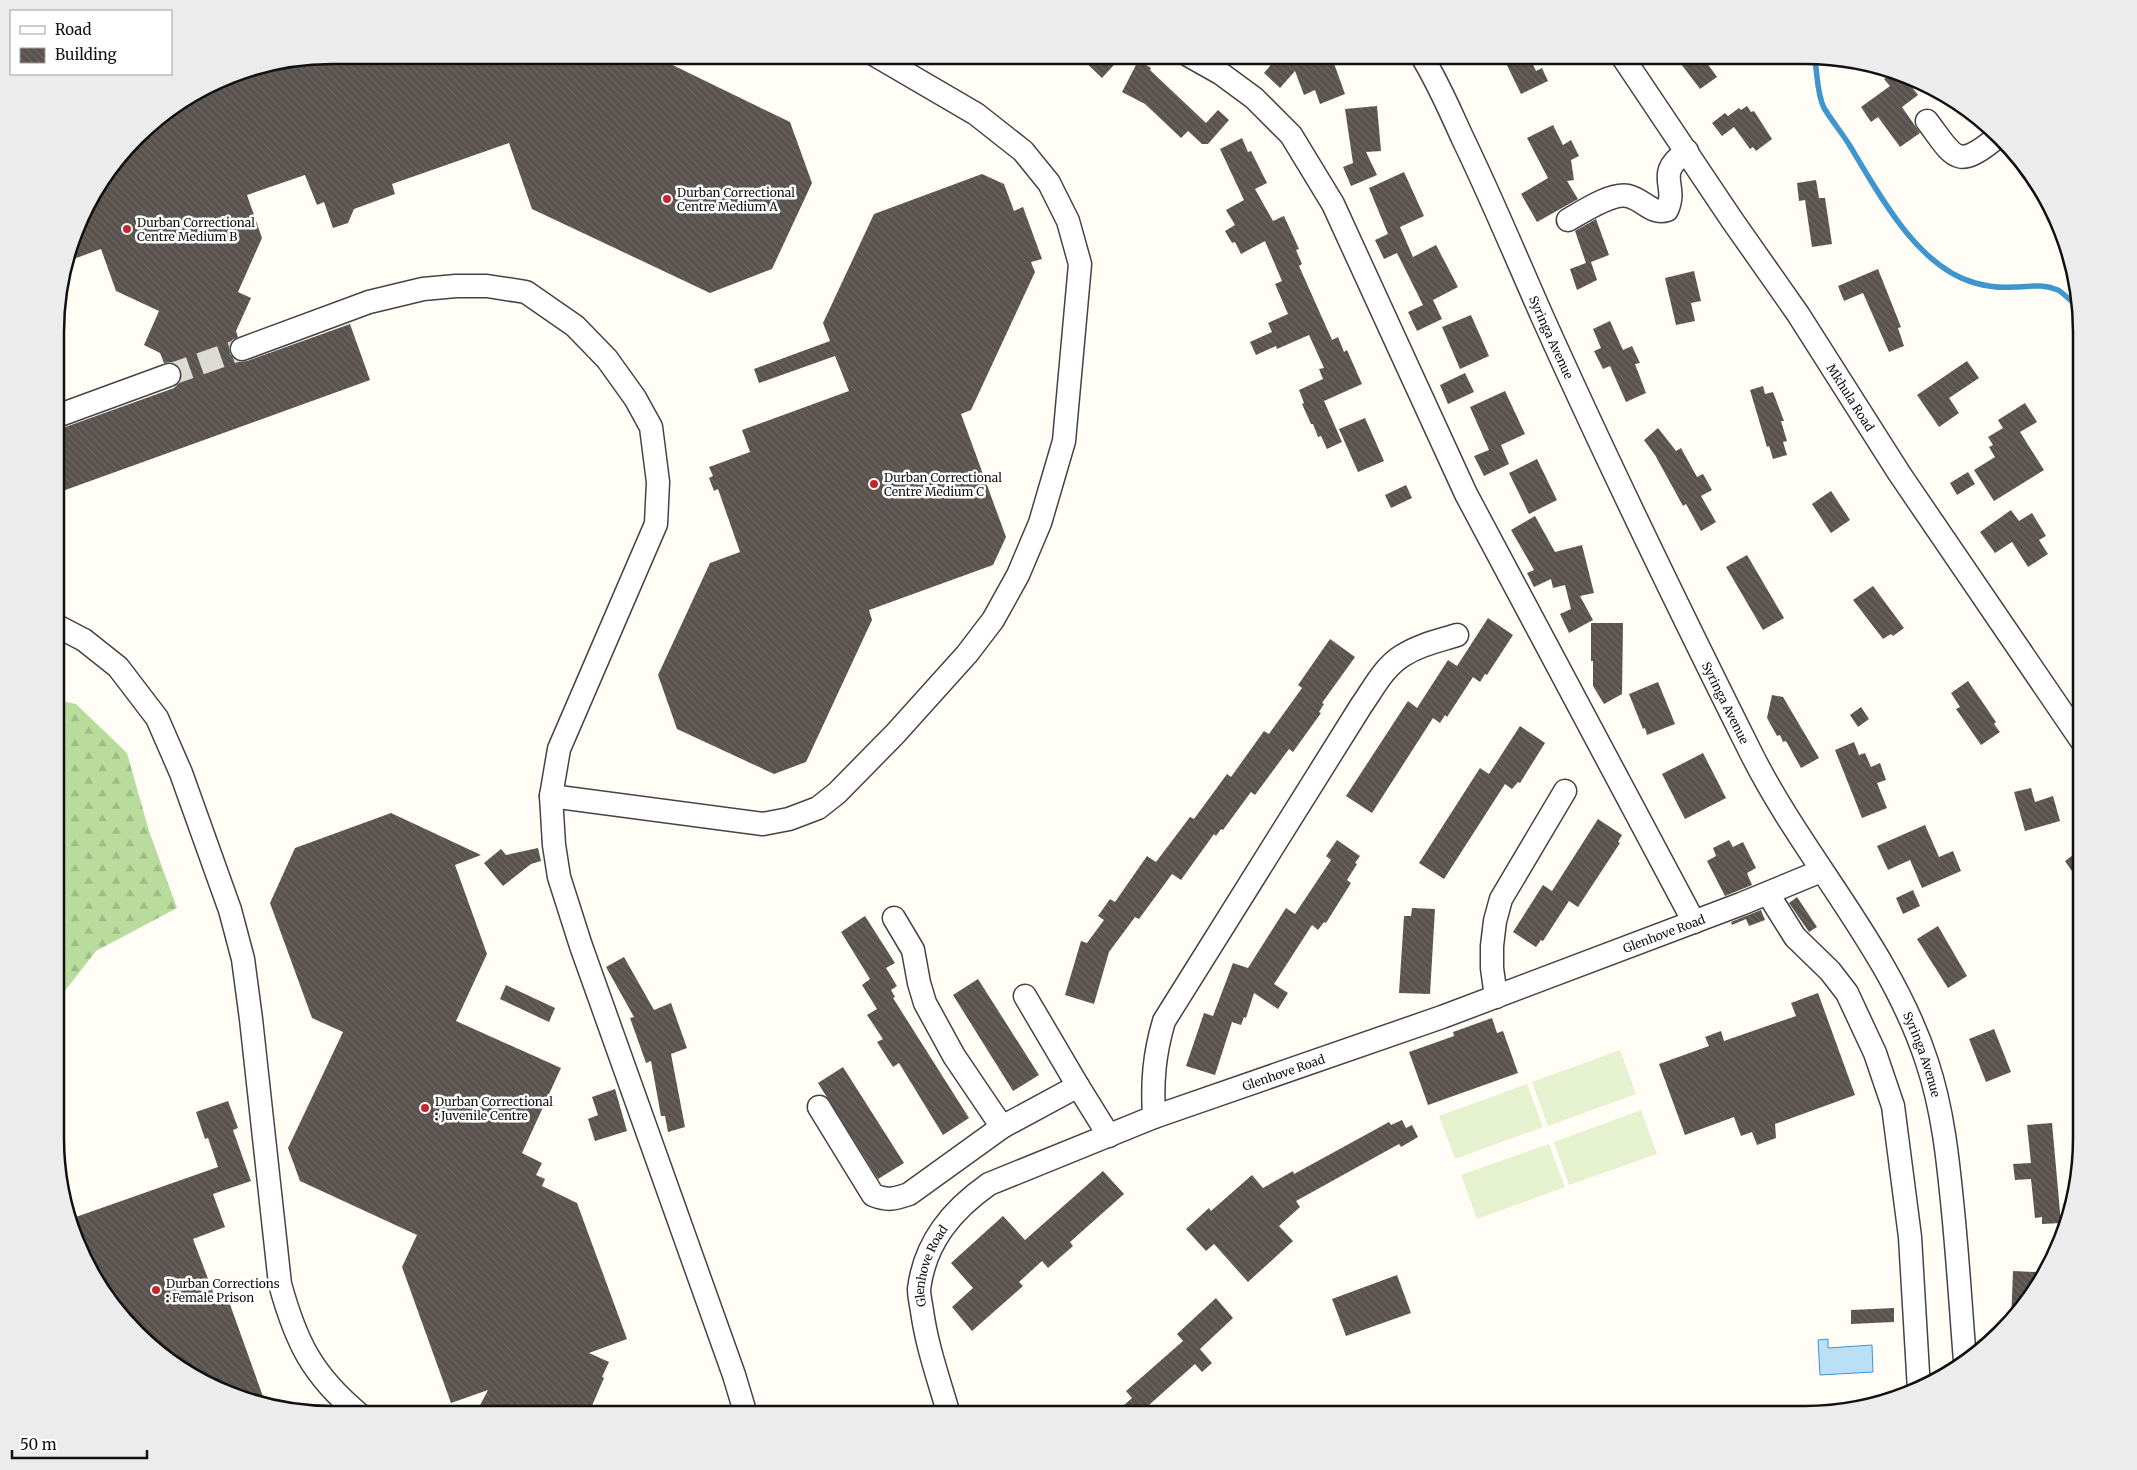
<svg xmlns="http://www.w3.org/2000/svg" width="2137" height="1470" font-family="Merriweather,serif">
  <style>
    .forest { fill: url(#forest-firs) }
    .pitch { fill: #e6f2cf }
    .water { fill: #b9e0f7; stroke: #3f96cf }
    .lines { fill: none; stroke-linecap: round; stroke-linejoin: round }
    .stream { stroke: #3f96cf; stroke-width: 5.5 }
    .building { fill: url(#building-back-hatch) }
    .minor-tunnel { stroke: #dbdad3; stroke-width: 22; stroke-dasharray: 22 11; stroke-linecap: butt }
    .minor-casing { stroke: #444; stroke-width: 25 }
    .minor { stroke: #fff; stroke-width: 22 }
    .poi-dot { fill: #c4262e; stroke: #fff; stroke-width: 2 }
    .labels { text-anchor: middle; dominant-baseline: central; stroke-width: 5; stroke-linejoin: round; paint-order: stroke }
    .poi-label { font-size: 12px; fill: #111; stroke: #fff; text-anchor: start }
    .street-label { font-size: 12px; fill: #111; stroke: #fff }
    .rim { fill: none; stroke: #111; stroke-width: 2.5 }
  </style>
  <defs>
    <pattern id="forest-firs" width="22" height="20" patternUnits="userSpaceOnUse" patternTransform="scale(1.25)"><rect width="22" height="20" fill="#b9dc9c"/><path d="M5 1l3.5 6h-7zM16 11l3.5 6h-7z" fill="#9ebc85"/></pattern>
    <pattern id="building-back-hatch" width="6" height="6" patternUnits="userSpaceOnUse" patternTransform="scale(1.25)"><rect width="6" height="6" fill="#5a524d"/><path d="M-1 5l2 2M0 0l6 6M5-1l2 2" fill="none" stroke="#6d6662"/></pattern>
  </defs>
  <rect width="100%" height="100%" fill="#fffdf5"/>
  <!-- forest -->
  <polygon class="forest" points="57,700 76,704 127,753 149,831 177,908 96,951 57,1001"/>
  <!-- pitch -->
  <g class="pitch">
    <polygon points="1620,1050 1636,1094 1548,1126 1532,1082"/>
    <polygon points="1527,1084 1543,1127 1455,1159 1439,1116"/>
    <polygon points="1641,1110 1657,1154 1569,1185 1554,1142"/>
    <polygon points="1549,1144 1565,1187 1477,1219 1461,1175"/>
  </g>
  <!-- water -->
  <polygon class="water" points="1828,1339 1828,1348 1872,1345 1873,1372 1820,1375 1818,1340"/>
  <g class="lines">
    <!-- stream -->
    <path class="stream" d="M1814 56C1818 72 1816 92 1824 108 1832 121 1842 133 1850 146 1879 194 1917 267 1975 283 1986 286 2002 288 2013 287 2030 287 2040 283 2058 290 2061 291 2075 305 2081 309"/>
  </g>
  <!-- building -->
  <g class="building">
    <polygon points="332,55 652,55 790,122 812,183 772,269 710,293 532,209 509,143 392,184 395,194 354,209 348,223 333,228 324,202 317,205 305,175 247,195 262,238 238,292 251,298 236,331 238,337 232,340 229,346 230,354 234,359 239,362 247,361 350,324 370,380 57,493 57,430 174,388 179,383 182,377 181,370 177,365 171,362 164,363 160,353 144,345 159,311 116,291 101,249 68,261 84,209 150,124 226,76"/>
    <polygon points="1078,55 1123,55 1102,78"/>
    <polygon points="1279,55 1286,55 1294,62 1312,55 1331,55 1345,94 1320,104 1315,90 1304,95 1295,71 1280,88 1264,73"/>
    <polygon points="1502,55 1528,55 1536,71 1542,68 1548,81 1521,94"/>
    <polygon points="1675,56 1702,56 1717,77 1700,89"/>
    <polygon points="1137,63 1143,63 1151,68 1150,70 1206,123 1218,110 1229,120 1208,144 1202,144 1188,131 1181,138 1145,104 1122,92"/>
    <polygon points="1896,71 1903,75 1918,95 1902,107 1920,133 1900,147 1878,117 1871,122 1861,107 1890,86 1884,79"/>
    <polygon points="1377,106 1381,151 1366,152 1377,175 1351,186 1343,167 1353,163 1345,109"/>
    <polygon points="1747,106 1751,112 1754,111 1772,139 1756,151 1753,147 1750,149 1734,127 1722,136 1712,123 1725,113 1728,116 1739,108 1741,110"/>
    <polygon points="1553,125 1563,145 1571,140 1579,156 1571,160 1574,180 1567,181 1578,199 1537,222 1521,194 1548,178 1527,138"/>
    <polygon points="1242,138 1248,152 1251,151 1267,183 1255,189 1273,221 1284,216 1299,249 1296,250 1302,264 1299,266 1332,340 1338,337 1344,352 1347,350 1362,384 1324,401 1342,442 1327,449 1321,436 1318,437 1313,424 1311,424 1302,404 1304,403 1299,390 1323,379 1319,369 1324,368 1309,335 1277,349 1276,346 1256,355 1250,342 1272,332 1268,323 1288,314 1275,284 1282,281 1265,241 1241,254 1235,242 1232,243 1225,231 1235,225 1226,210 1244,200 1220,149"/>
    <polygon points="1404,172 1424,216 1400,227 1413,257 1436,245 1458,287 1433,300 1442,319 1417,331 1408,312 1423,305 1397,253 1384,259 1375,240 1388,234 1369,188"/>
    <polygon points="982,174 1004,184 1014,211 1023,207 1042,259 1031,262 1035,272 971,410 961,414 1006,537 993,565 869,610 872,620 806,762 774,774 677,729 658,675 710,563 740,552 718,489 714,491 709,478 713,476 709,467 750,452 742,430 849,391 835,356 759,383 754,369 830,341 823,323 874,214"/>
    <polygon points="1816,180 1819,198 1825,198 1832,244 1812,247 1805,200 1799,201 1797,183"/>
    <polygon points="1596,219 1609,255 1591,262 1597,280 1577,290 1570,269 1586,263 1575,231"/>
    <polygon points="1878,269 1901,327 1898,328 1904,346 1889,352 1863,293 1844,301 1838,286"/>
    <polygon points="1694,271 1701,301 1691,303 1695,321 1676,325 1665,278"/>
    <polygon points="1471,315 1489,356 1460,369 1442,327"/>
    <polygon points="1610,321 1623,350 1632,346 1640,363 1635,364 1646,393 1626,402 1610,366 1603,369 1594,351 1601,348 1593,329"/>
    <polygon points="1967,361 1979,378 1949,398 1959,413 1939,427 1917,395"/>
    <polygon points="1465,373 1474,392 1448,404 1440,385"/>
    <polygon points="1763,386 1765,394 1773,392 1784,421 1781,421 1787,441 1783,442 1787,455 1773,459 1769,446 1767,447 1750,390"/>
    <polygon points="1505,391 1525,434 1501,445 1509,464 1484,476 1474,456 1489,450 1470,407"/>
    <polygon points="2025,403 2037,422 2020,432 2044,470 1994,501 1974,470 1995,457 1989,447 1993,445 1988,437 2003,428 1998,420"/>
    <polygon points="1365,418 1384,461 1358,472 1339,429"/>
    <polygon points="1658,428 1676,451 1681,448 1697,477 1703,474 1712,490 1701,496 1716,522 1701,531 1686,504 1683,506 1655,455 1644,440"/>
    <polygon points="1537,459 1557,500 1529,514 1509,473"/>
    <polygon points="1968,472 1975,484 1957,495 1950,483"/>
    <polygon points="1406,485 1412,498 1391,508 1385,495"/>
    <polygon points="1831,491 1850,520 1831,533 1812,504"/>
    <polygon points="2011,510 2019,521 2032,513 2046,536 2039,540 2048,554 2028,567 2012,542 1995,553 1980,532"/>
    <polygon points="1535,516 1555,552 1582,545 1594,593 1580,596 1593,620 1569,633 1560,614 1571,609 1565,585 1553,588 1551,579 1534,587 1527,573 1534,570 1511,530"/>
    <polygon points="1747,555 1784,618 1763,630 1726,567"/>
    <polygon points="1873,586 1904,628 1893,636 1891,634 1883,639 1853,600"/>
    <polygon points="1488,618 1513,635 1487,675 1485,674 1480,682 1473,677 1447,717 1445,715 1440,723 1433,718 1372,813 1346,796 1408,701 1417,708 1448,660 1457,666"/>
    <polygon points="1591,623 1623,623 1622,694 1604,704 1593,686 1593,661 1591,661"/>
    <polygon points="1330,639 1355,657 1322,703 1324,704 1319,712 1321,713 1293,752 1289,749 1255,795 1251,792 1223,830 1221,829 1216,836 1214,834 1181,880 1172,874 1139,919 1135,917 1109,952 1094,1004 1065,995 1081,941 1087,943 1104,920 1098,916 1110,899 1115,902 1147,856 1156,862 1190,817 1194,819 1227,774 1231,777 1264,731 1269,734 1302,688 1298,685"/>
    <polygon points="1968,681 1996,722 1994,724 2000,732 1981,745 1956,709 1960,707 1951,693"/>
    <polygon points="1658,682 1675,724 1647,735 1645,728 1643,729 1629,694"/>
    <polygon points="1772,695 1783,697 1819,758 1801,768 1786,741 1783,742 1780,735 1777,736 1767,718"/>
    <polygon points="1861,707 1869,719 1858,727 1850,715"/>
    <polygon points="1520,726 1545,743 1520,783 1518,782 1512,789 1505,784 1444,879 1419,863 1480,768 1489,774"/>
    <polygon points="1854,742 1859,755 1865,753 1871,767 1880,763 1886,780 1877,783 1887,808 1862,818 1835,750"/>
    <polygon points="1703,753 1726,798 1685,819 1662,774"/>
    <polygon points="2031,788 2035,802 2053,796 2060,821 2025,831 2014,792"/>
    <polygon points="391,813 481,855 455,865 487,954 456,1021 561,1068 522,1153 542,1163 536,1175 545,1179 542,1186 577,1203 627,1339 589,1353 609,1362 602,1377 604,1378 588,1415 489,1414 478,1409 488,1390 451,1403 402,1267 417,1235 300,1181 288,1148 343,1032 312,1018 270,903 295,848"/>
    <polygon points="1598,819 1622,835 1618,842 1620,843 1578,907 1569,901 1543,941 1541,940 1536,947 1513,932 1543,885 1552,891"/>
    <polygon points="1925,825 1939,857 1953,851 1961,871 1922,888 1910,860 1888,870 1877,846"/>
    <polygon points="1337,840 1360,856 1355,863 1357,864 1347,880 1351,883 1326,923 1324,922 1318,930 1312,925 1274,984 1288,993 1278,1009 1254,993 1246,1018 1244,1017 1241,1025 1232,1022 1215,1075 1186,1066 1204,1013 1213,1016 1233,963 1248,968 1286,908 1295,914 1331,860 1326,856"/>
    <polygon points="1729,840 1733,847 1743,842 1756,868 1747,873 1752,885 1725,896 1707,861 1716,856 1713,848"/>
    <polygon points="538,848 541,861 531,864 503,886 484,863 501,849 506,855"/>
    <polygon points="2081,849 2081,884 2065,861"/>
    <polygon points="1913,890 1920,906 1903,914 1896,898"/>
    <polygon points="1797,897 1817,927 1809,932 1789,903"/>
    <polygon points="1412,908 1435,909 1430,994 1399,993 1404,916 1411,916"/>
    <polygon points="1761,910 1765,920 1749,926 1746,919 1732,925 1731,922"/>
    <polygon points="865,916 895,963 886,968 897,986 891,990 895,997 893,998 969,1118 943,1135 899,1063 893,1067 877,1042 883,1039 867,1015 877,1009 862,985 870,979 841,932"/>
    <polygon points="1938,926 1967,976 1948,988 1917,939"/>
    <polygon points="624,957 654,1010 671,1003 687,1048 671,1054 685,1127 668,1132 665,1116 661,1116 651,1061 646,1063 630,1018 634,1017 606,967"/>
    <polygon points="978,979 1039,1075 1013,1091 953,995"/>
    <polygon points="506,985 555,1008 549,1022 500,999"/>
    <polygon points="1818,993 1855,1095 1775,1124 1776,1138 1757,1145 1752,1132 1741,1136 1734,1117 1685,1135 1659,1064 1709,1046 1705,1037 1721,1031 1724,1041 1796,1016 1791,1003"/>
    <polygon points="1492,1018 1497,1033 1503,1031 1518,1073 1428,1105 1409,1052 1454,1036 1453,1032"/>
    <polygon points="1994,1029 2011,1072 1986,1082 1969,1039"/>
    <polygon points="843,1067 904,1163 878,1179 818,1083"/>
    <polygon points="615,1089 627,1131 595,1141 588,1119 598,1115 592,1097"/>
    <polygon points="228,1101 238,1128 233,1130 251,1181 213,1194 225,1227 193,1239 216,1300 227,1296 266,1405 243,1400 164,1358 92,1276 73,1218 218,1167 208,1138 205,1139 196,1112"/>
    <polygon points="1402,1120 1406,1128 1412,1125 1418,1137 1401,1147 1399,1144 1296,1201 1300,1207 1279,1226 1293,1241 1248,1282 1214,1244 1206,1251 1186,1229 1209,1208 1211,1211 1252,1175 1263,1188 1293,1171 1294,1174 1389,1122 1391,1125"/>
    <polygon points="2052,1123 2061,1223 2042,1224 2042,1217 2035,1218 2031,1179 2015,1180 2013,1164 2031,1163 2027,1125"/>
    <polygon points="1103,1171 1124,1194 1070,1242 1073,1246 1048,1268 1042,1261 1019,1282 1023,1286 972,1331 952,1307 973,1288 951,1263 1003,1216 1025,1240"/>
    <polygon points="2013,1271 2037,1272 2037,1284 2025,1306 2011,1321"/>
    <polygon points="1397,1275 1411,1313 1346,1336 1332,1299"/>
    <polygon points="1216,1298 1233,1318 1200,1349 1212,1363 1202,1372 1195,1364 1149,1405 1157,1415 1113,1415 1132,1398 1126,1391 1183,1341 1177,1334"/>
    <polygon points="1894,1308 1894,1322 1851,1324 1851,1310"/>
  </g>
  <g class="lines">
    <!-- minor-tunnel -->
    <polyline class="minor-tunnel" points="169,375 242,349"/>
    <!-- minor casing -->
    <g class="minor-casing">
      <g id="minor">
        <polyline points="1188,55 1220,73 1254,98 1291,135 1333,204 1466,494 1694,922"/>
        <path id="s1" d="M1421 55C1438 82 1450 111 1463 139 1491 197 1516 257 1542 316 1608 463 1678 607 1750 751 1803 858 1890 948 1927 1062 1943 1110 1948 1160 1953 1211 1958 1261 1961 1311 1965 1361"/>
        <path id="s2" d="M1622 56 1732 220 1798 314 1899 473 2081 740"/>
        <path d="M1927 121C1954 157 1956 171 1996 138"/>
        <path d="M1568 220C1582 212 1612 192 1628 196 1643 199 1651 215 1667 210 1679 184 1653 175 1687 151"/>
        <polyline points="242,349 369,302 423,289 456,286 487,286 526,292 575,326 607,359 635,398 651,427 658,482 656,524 559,749 551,796 554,845 559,877 581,946 734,1375 746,1415"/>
        <polyline points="57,416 169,375"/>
        <path d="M57 626 84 640 118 667 157 718 181 773 230 910 243 959 251 1019 280 1284C296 1342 312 1375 359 1414"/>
        <polyline points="551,796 763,824 789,819 818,808 837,793 895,734 967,654 993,620 1018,575 1040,523 1064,441 1080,264 1068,221 1049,183 1023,151 976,114 875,55"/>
        <polyline points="1768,894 1795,937 1830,971 1847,993 1875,1053 1893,1106 1910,1237 1919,1390"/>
        <polyline points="894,918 913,950 919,983 925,1003 954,1056 1002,1127 1078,1086 1109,1136"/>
        <polyline points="1025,996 1078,1086"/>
        <polyline points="1496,997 1492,968 1492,946 1495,921 1501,899 1565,791"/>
        <path d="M819 1107 873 1195C888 1201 894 1199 909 1194L1002 1127"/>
        <path d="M1154 1117C1152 1082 1154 1055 1164 1021L1361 706C1373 689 1384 667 1402 656 1419 645 1438 641 1457 635"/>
        <path id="s3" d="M949 1415C939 1380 927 1347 922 1311 921 1304 919 1296 919 1289 925 1242 952 1210 989 1184L1154 1117 1442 1017 1741 904 1821 871"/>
      </g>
    </g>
    <!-- minor -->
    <use href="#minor" class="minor"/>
  </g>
  <!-- markers -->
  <g class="poi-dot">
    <circle cx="667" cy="199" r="5"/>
    <circle cx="127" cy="229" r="5"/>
    <circle cx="874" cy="484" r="5"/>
    <circle cx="425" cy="1108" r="5"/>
    <circle cx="156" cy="1290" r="5"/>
  </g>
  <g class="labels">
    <!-- poi labels -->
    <g class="poi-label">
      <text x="677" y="192">Durban Correctional<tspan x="677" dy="14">Centre Medium A</tspan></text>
      <text x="137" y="222">Durban Correctional<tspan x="137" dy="14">Centre Medium B</tspan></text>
      <text x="884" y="477">Durban Correctional<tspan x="884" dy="14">Centre Medium C</tspan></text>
      <text x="435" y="1101">Durban Correctional<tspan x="435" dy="14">: Juvenile Centre</tspan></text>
      <text x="166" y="1283">Durban Corrections<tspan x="166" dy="14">: Female Prison</tspan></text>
    </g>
    <!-- street labels -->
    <g class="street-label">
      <text stroke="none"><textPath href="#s1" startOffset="311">Syringa Avenue</textPath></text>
      <text stroke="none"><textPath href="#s2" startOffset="411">Mkhula Road</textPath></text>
      <text stroke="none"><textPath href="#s1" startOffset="716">Syringa Avenue</textPath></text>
      <text stroke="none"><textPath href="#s3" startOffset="980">Glenhove Road</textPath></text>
      <text stroke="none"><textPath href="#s1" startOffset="1120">Syringa Avenue</textPath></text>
      <text stroke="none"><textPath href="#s3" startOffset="575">Glenhove Road</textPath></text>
      <text stroke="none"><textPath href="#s3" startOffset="155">Glenhove Road</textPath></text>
    </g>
  </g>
  <!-- crop -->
  <path d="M0 0H2137V1470H0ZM332 64H1805A268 268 0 0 1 2073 332V1138A268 268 0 0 1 1805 1406H332A268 268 0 0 1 64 1138V332A268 268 0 0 1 332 64Z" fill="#ececec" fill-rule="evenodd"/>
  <path class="rim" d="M332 64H1805A268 268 0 0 1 2073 332V1138A268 268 0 0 1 1805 1406H332A268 268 0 0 1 64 1138V332A268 268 0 0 1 332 64Z"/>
  <!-- legend -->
  <rect x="10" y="10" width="162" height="65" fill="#ffffff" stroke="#a0a0a0"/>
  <rect x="20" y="26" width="25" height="8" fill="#ffffff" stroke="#a0a0a0"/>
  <text x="55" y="35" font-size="15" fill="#111111">Road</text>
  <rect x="20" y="48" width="25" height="15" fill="url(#building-back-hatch)" stroke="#a0a0a0"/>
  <text x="55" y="60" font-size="15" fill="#111111">Building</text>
  <!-- scale -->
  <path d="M12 1450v8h135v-8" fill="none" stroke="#111111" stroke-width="2.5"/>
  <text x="20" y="1450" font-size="15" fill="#111111" stroke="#ffffff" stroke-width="4" paint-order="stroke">50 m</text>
</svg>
